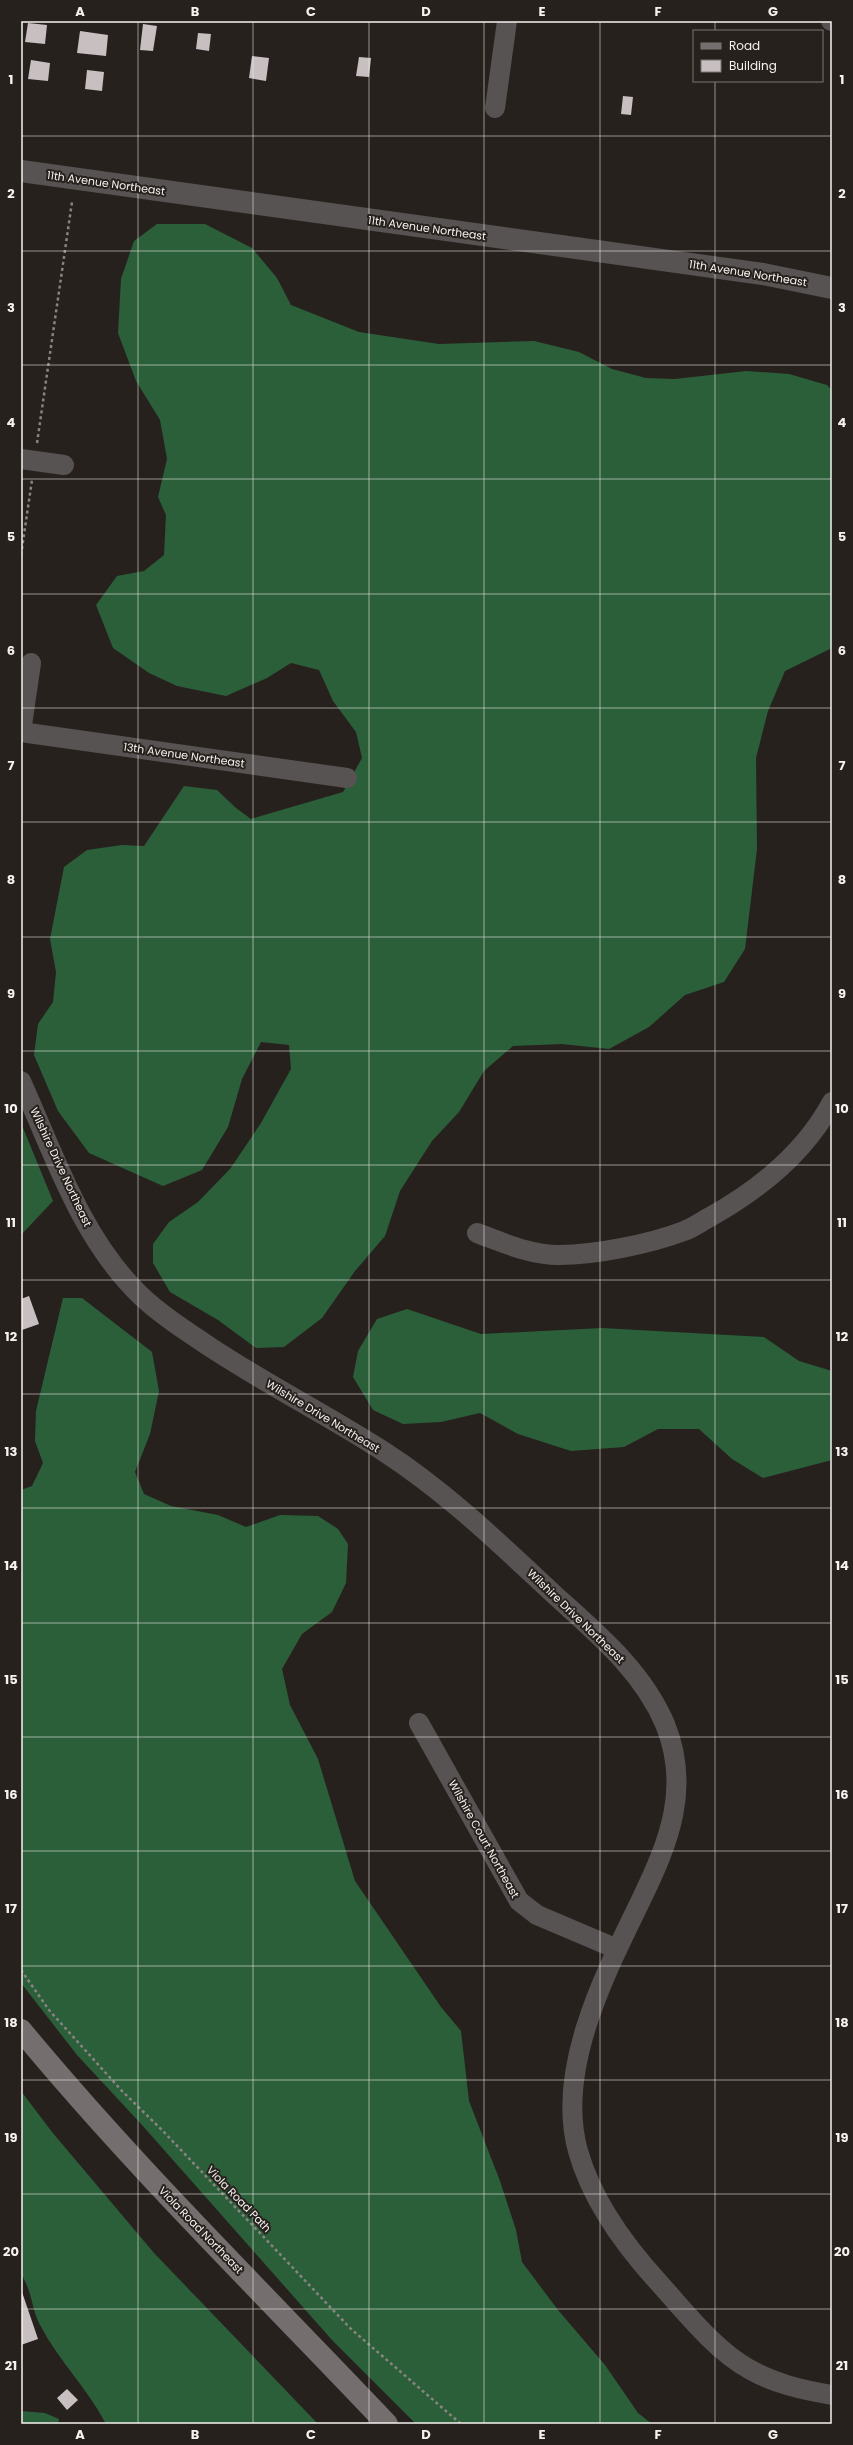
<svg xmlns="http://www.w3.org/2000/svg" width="853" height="2445" font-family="Poppins,sans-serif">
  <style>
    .forest { fill: #2b5f39 }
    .building { fill: #c8bfc1 }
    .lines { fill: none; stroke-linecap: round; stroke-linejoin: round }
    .path { stroke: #898481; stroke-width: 2.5; stroke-dasharray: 3 3; stroke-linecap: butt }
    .minor { stroke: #575353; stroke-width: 20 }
    .tertiary { stroke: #575353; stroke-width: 22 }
    .secondary { stroke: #746e6e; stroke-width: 22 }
    .grid { fill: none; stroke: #f6f2ef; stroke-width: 1; stroke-opacity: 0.55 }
    .labels { text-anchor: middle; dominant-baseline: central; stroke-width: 4; stroke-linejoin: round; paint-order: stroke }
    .street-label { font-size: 11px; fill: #f6f2ef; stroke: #27211e }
    .neatline { fill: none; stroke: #f6f2ef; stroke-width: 1.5 }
    .grid-label { font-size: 13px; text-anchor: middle; font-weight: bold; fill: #f6f2ef }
  </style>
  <rect width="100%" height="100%" fill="#27211e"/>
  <!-- forest -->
  <g class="forest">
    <polygon points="157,224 205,224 252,248 277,278 291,305 359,332 439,344 534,341 579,352 612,369 646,378 675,379 746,371 789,374 827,385 832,390 832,648 785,671 768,711 756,758 757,849 745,949 724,982 685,995 649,1027 609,1049 562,1044 513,1046 484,1071 459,1112 432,1141 400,1191 385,1236 355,1271 322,1318 284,1347 256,1348 218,1320 170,1292 153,1263 153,1244 169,1222 198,1202 230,1169 261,1123 291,1069 289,1045 261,1042 242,1079 228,1127 202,1170 163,1186 89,1153 58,1111 34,1055 38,1024 53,1002 56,972 50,939 64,867 87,850 122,845 144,846 184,786 217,790 236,808 251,819 343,792 362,758 356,732 333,701 319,670 291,663 267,678 226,696 177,686 149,673 113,648 96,605 117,576 144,571 164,555 166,515 158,497 167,459 160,420 136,381 118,333 121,279 134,241"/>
    <polygon points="21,1123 53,1201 21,1235"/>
    <polygon points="63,1298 82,1298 152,1352 159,1391 150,1434 135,1472 144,1494 171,1506 218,1515 246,1527 280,1515 318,1516 338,1529 348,1544 346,1583 332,1612 302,1634 282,1669 290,1705 318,1759 355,1881 441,2007 461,2031 469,2101 500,2181 516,2230 522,2262 558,2310 605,2365 638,2413 652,2424 416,2424 332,2340 142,2125 77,2055 21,1983 21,1490 32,1486 43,1463 35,1441 36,1411"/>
    <polygon points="407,1309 481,1334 602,1328 764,1337 799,1361 832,1371 832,1460 763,1478 732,1459 699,1429 658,1429 624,1447 571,1451 518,1434 480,1413 441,1422 403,1424 373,1410 353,1377 358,1351 377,1319"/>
    <path d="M21 2091 52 2132 154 2253 318 2424H106C88 2389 58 2360 40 2325 31 2308 33 2293 21 2274Z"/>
    <polygon points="21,2411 45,2413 59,2419 58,2424 21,2424"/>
  </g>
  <!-- building -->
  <g class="building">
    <polygon points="28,23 47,25 45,44 25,42"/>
    <polygon points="143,24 157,26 153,51 140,50"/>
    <polygon points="80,31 108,35 106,56 77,53"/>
    <polygon points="198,33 211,34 209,51 196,49"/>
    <polygon points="252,56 269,58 266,81 249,78"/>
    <polygon points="359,57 371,58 369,77 356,76"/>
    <polygon points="31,60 50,63 48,81 28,79"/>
    <polygon points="87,70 104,72 102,91 85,89"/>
    <polygon points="623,96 633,97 631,115 621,114"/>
    <polygon points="29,1296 39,1324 22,1330 21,1299"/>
    <polygon points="21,2289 38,2339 21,2345"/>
    <polygon points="67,2389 78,2400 67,2410 57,2398"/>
  </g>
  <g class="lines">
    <!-- path -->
    <g class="path">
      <polyline points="37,443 72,202"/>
      <polyline points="21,555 32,480"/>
      <polyline points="21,1970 49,2010 122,2091 162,2130 351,2329 461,2424"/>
    </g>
    <!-- minor -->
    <g class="minor">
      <polyline points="831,21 832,21"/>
      <polyline points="495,108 507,21"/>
      <polyline points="21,459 64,465"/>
      <polyline points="21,732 347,778"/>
      <polyline points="21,732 31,663"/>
      <path d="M21 1081C54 1154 81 1238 140 1295 161 1315 186 1331 210 1347 266 1384 327 1415 383 1451 448 1493 502 1546 558 1598 599 1635 643 1672 665 1724 691 1788 669 1842 641 1900 606 1972 555 2069 578 2151 592 2201 625 2246 660 2284 685 2312 716 2351 749 2369 775 2384 803 2390 832 2395"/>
      <path d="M477 1233C504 1243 530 1255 559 1255 595 1255 650 1244 684 1231 693 1228 702 1221 710 1217 760 1189 805 1153 832 1102"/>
      <polyline points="419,1723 519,1901 537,1915 617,1949"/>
    </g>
    <!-- tertiary -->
    <polyline class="tertiary" points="21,171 763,274 832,288"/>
    <!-- secondary -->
    <path class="secondary" d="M21 2030C135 2168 264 2294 387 2424"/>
  </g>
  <!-- grid -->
  <path class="grid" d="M138 21V2424M253 21V2424M369 21V2424M484 21V2424M600 21V2424M715 21V31M715 81V2424M21 136H832M21 251H832M21 365H832M21 479H832M21 594H832M21 708H832M21 822H832M21 937H832M21 1051H832M21 1165H832M21 1280H832M21 1394H832M21 1508H832M21 1623H832M21 1737H832M21 1851H832M21 1966H832M21 2080H832M21 2194H832M21 2309H832"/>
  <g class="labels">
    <!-- street labels -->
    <g class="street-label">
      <text transform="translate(106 183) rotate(8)">11th Avenue Northeast</text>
      <text transform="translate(427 228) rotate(8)">11th Avenue Northeast</text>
      <text transform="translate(748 273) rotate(9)">11th Avenue Northeast</text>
      <text transform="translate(184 755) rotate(8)">13th Avenue Northeast</text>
      <text transform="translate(61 1167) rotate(65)">Wilshire Drive Northeast</text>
      <text transform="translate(323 1416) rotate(31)">Wilshire Drive Northeast</text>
      <text transform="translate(576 1616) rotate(44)">Wilshire Drive Northeast</text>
      <text transform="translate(484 1839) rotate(61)">Wilshire Court Northeast</text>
      <text transform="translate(239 2199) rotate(46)">Viola Road Path</text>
      <text transform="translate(201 2230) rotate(46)">Viola Road Northeast</text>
    </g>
  </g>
  <!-- border -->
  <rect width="853" height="2445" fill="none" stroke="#27211e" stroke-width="44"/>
  <!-- legend -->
  <rect x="693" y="30" width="130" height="52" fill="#27211e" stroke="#7a7572"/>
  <rect x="701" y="43" width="20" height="6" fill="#746e6e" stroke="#7a7572"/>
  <text x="729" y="50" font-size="12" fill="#f6f2ef">Road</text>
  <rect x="701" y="60" width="20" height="12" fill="#c8bfc1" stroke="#7a7572"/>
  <text x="729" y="70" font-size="12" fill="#f6f2ef">Building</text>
  <rect x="22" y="22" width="809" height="2401" class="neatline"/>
  <g class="grid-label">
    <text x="80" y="16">A</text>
    <text x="195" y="16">B</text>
    <text x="311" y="16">C</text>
    <text x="426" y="16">D</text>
    <text x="542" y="16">E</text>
    <text x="658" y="16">F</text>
    <text x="773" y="16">G</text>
    <text x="11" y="84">1</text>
    <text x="842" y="84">1</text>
    <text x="11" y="198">2</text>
    <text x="842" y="198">2</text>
    <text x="11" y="312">3</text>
    <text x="842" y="312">3</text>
    <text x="11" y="427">4</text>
    <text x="842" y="427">4</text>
    <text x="11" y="541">5</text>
    <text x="842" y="541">5</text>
    <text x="11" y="655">6</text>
    <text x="842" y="655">6</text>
    <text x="11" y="770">7</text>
    <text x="842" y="770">7</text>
    <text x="11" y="884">8</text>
    <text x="842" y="884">8</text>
    <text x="11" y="998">9</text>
    <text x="842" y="998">9</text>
    <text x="11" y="1113">10</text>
    <text x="842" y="1113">10</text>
    <text x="11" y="1227">11</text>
    <text x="842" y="1227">11</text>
    <text x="11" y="1341">12</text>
    <text x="842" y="1341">12</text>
    <text x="11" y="1456">13</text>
    <text x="842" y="1456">13</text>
    <text x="11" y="1570">14</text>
    <text x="842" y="1570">14</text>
    <text x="11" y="1684">15</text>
    <text x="842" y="1684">15</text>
    <text x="11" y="1799">16</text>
    <text x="842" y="1799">16</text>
    <text x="11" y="1913">17</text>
    <text x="842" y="1913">17</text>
    <text x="11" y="2027">18</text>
    <text x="842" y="2027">18</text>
    <text x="11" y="2142">19</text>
    <text x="842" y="2142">19</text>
    <text x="11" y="2256">20</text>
    <text x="842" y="2256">20</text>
    <text x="11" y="2370">21</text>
    <text x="842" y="2370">21</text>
    <text x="80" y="2439">A</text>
    <text x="195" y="2439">B</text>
    <text x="311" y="2439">C</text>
    <text x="426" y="2439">D</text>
    <text x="542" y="2439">E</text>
    <text x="658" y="2439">F</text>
    <text x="773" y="2439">G</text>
  </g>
</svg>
